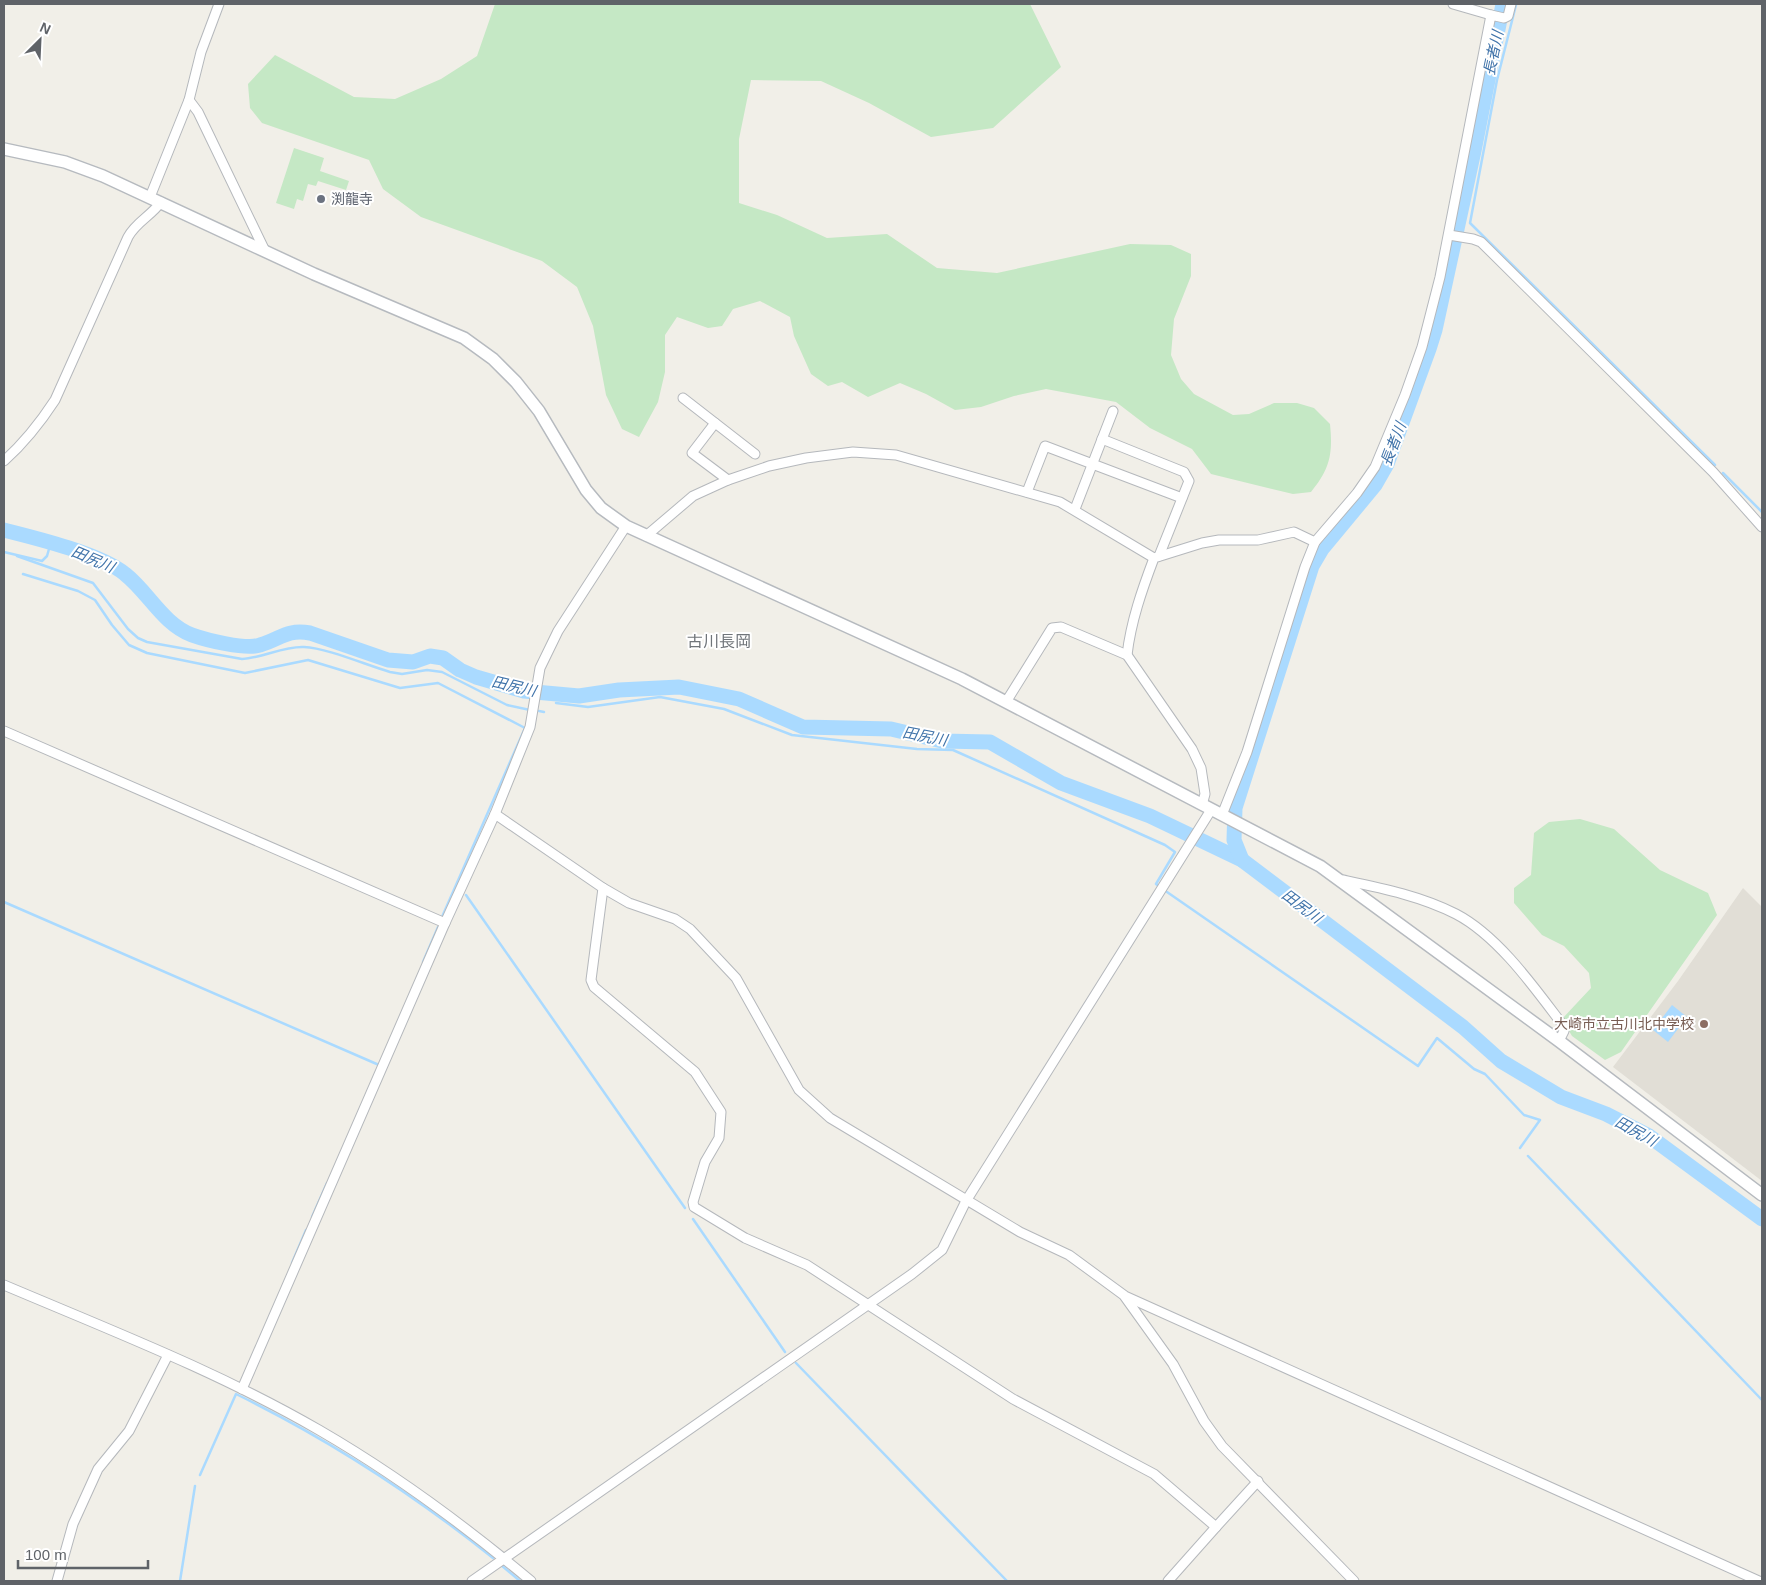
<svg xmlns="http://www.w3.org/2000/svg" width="1766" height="1585" font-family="Helvetica,'Noto Sans JP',sans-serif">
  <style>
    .education { fill: #e1ded6 }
    .green { fill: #c5e8c5 }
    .water { fill: #aadaff }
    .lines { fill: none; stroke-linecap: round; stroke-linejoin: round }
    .stream { stroke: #aadaff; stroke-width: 2.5 }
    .river { stroke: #aadaff; stroke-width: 15 }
    .street-casing { stroke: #b5b8bc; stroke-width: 11 }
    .secondary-casing { stroke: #b6babf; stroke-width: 14 }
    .street { stroke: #fff; stroke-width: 9 }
    .secondary { stroke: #fff; stroke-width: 11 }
    .worship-dot { fill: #6b7280; stroke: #fff; stroke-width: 2 }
    .education-dot { fill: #8d6e63; stroke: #fff; stroke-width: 2 }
    .labels { text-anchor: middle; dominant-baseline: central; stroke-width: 4; stroke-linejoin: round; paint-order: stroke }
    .worship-label { font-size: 14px; fill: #5b616d; stroke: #fff; text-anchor: start }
    .education-label { font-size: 14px; fill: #785e54; stroke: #fff; text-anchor: end }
    .water-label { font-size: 15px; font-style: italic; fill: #4174aa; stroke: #fff }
    .quarter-label { font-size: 16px; fill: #70757a; stroke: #fff }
  </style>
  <rect width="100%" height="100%" fill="#f1efe8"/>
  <!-- education -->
  <polygon class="education" points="1743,888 1762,907 1762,1181 1613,1067 1678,981"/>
  <!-- green -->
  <g class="green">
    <path d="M495 4H1030L1061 67 993 128 931 137 869 103 821 81 751 80 739 139V203L777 215 827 238 887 234 937 268 997 273 1130 244 1171 245 1191 254V276L1174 319 1171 355 1181 379 1194 394 1233 415 1249 414 1274 403H1297L1314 408 1330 424C1333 454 1330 469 1311 492L1293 494 1211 474 1192 449 1150 428 1116 402 1046 389 1014 396 981 407 955 410 926 394 900 383 868 397 842 382 828 386 811 374 794 336 790 317 760 301 733 309 722 326 708 328 677 317 665 335V372L658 402 639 437 622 429 606 395 593 326 577 287 542 261 421 217 383 189 369 160 262 123 250 108 248 84 275 55 354 97 395 99 441 79 477 56Z"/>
    <polygon points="294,148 324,158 320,171 349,181 346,190 318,181 316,186 308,184 303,201 297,199 294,209 276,203"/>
    <polygon points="1580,819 1614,829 1660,870 1708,893 1717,915 1621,1052 1605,1060 1572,1036 1562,1019 1591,988 1589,973 1564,946 1542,935 1514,903 1514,888 1531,875 1534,833 1549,822"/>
  </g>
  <!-- water -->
  <polygon class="water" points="1672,1005 1687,1017 1668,1042 1653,1030"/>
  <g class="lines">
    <!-- stream -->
    <g class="stream">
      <polyline points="1516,5 1497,80 1470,223 1715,465"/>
      <polyline points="1723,473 1762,512"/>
      <polyline points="4,552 42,561 47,556 51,542"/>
      <path d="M17 556 93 583 128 629 138 638 147 642 242 659C263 658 283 646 304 647 327 648 366 665 390 672L402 674 427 670 442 672 507 705 530 710"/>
      <polyline points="23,574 78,591 95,600 112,625 129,645 147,653 245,673 308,660 400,688 438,683 525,728 442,917"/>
      <polyline points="556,703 588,707 660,697 724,709 792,735 917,749 953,750 1165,845 1175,852 1156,884 1160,887"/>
      <polyline points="539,711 544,712"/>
      <polyline points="1167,892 1418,1066 1437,1038 1474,1069 1485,1074 1524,1115 1540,1120 1520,1148"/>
      <polyline points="466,895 685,1208"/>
      <polyline points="4,902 379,1065"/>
      <polyline points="423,962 438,927"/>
      <polyline points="1528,1156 1762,1400"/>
      <polyline points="312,1217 327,1183"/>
      <polyline points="693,1219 785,1352"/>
      <polyline points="292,1263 306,1230"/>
      <polyline points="796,1363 1007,1581"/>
      <path d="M200 1475 236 1394C328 1439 413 1494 493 1558"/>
      <polyline points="501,1565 520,1581"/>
      <polyline points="180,1581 195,1486"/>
    </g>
    <!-- river -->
    <g class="river">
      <path d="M4 530C36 538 101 554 125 574 149 593 163 624 192 635 206 640 246 650 260 645 281 639 286 629 310 633L388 660 413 662 430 656 443 658 460 670 476 677 524 691 579 696 619 690 679 687 739 699 803 727 891 729 942 741 990 742 1061 783 1150 816 1242 860 1463 1027 1501 1061 1561 1097 1606 1114 1649 1136 1762 1219"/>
      <polyline points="1242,860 1234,840 1235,808 1312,566 1322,549 1375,485 1387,464 1429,349 1435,330 1474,151 1503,4"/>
    </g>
    <!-- street casing -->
    <g class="street-casing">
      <g id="street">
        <polyline points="1453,4 1491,15"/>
        <polyline points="189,100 198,112 265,251"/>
        <polyline points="150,197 189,100 201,52 219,4"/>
        <polyline points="1449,235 1473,239 1481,242 1713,472 1762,527"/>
        <polyline points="683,398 755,454"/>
        <polyline points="715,423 692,453 728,480"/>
        <polyline points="1102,439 1184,472 1189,481 1159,556"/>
        <path d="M4 461C24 443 40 423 55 400L128 237C136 222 151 216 161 202"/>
        <polyline points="1027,492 1045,446 1182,498"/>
        <polyline points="1075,509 1113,411"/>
        <polyline points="646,536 693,496 728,480 769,466 806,458 853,452 896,455 1060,502 1154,558"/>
        <path d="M1127 655C1131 621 1142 590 1154 558L1202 543 1219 540H1258L1294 532 1315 542"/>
        <polyline points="1006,702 1052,628 1061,627 1127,655 1192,749 1201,768 1205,794 1202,805"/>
        <polyline points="4,731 445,923 495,814 530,727 540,668 558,631 626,526"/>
        <polyline points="495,814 603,888 629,903 675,919 690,929 736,978 799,1090 830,1118 1020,1232 1069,1255 1125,1296 1759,1581"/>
        <polyline points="1222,815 1247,752 1305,567 1315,542 1357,493 1375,467 1405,395 1422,347 1440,277 1491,15 1504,18 1508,16 1511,4"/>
        <path d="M1343 880C1381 888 1421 896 1456 914 1498 936 1534 987 1562 1024L1564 1031 1559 1041"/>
        <polyline points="603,888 591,980 594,987 695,1072 721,1112 719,1138 705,1162 693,1202 694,1207 745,1238 807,1265 1013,1399 1154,1474 1216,1527 1258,1481"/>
        <path d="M4 1285C110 1330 219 1372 319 1430 395 1474 464 1525 531 1581"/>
        <polyline points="1125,1297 1173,1364 1204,1421 1222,1446 1354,1581"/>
        <polyline points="242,1389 445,923"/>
        <polyline points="57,1581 73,1524 98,1469 129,1431 168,1355"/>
        <polyline points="472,1581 912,1274 942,1250 966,1201 1211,810"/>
        <polyline points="1168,1581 1216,1527"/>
      </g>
    </g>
    <!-- secondary casing -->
    <g class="secondary-casing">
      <polyline id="secondary" points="4,149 65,162 103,176 314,274 464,338 493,359 516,382 539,411 586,490 601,508 626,526 962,679 1320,866 1559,1041 1762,1195"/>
    </g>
    <!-- street -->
    <use href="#street" class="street"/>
    <!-- secondary -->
    <use href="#secondary" class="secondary"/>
  </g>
  <!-- markers -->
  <circle class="worship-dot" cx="321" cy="199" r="5"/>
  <circle class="education-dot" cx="1704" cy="1024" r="5"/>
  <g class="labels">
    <!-- worship labels -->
    <g class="worship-label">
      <text x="331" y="199">渕龍寺</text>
    </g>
    <!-- education labels -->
    <g class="education-label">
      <text x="1694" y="1024">大崎市立古川北中学校</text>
    </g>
    <!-- water labels -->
    <g class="water-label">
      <text transform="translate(1493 53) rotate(-78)">長者川</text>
      <text transform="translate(1393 444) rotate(-69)">長者川</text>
      <text transform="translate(93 559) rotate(23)">田尻川</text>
      <text transform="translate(514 686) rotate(13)">田尻川</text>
      <text transform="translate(925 736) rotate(11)">田尻川</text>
      <text transform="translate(1302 906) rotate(37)">田尻川</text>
      <text transform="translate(1636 1131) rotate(29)">田尻川</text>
    </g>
    <!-- quarter labels -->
    <g class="quarter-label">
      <text x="719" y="641">古川長岡</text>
    </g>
  </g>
  <!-- border -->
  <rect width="1766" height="1585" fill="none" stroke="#5f6368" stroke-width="10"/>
  <!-- north arrow -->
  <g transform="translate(40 40) rotate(24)" stroke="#ffffff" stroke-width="4" paint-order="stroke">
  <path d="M0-4L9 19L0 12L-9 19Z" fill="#5f6368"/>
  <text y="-8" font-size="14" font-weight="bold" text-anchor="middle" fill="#5f6368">N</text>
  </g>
  <!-- scale -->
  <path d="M18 1560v8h130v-8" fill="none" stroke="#5f6368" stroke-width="2.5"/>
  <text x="25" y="1560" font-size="15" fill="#5f6368" stroke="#ffffff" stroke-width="4" paint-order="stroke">100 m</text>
</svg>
